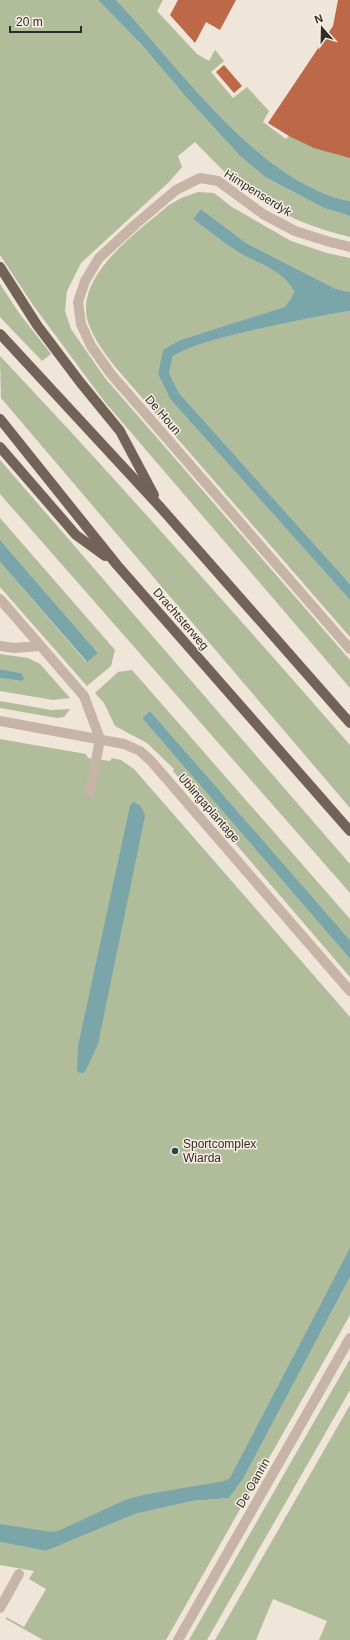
<svg xmlns="http://www.w3.org/2000/svg" width="350" height="1640" font-family="Arial,sans-serif">
  <style>
    .green { fill: #b0bc9a }
    .water { fill: #7aa6a9 }
    .building { fill: #bd6849 }
    .lines { fill: none; stroke-linecap: round; stroke-linejoin: round }
    .lane { stroke: #c6b5a6; stroke-width: 10 }
    .street { stroke: #c6b5a6; stroke-width: 10 }
    .primary { stroke: #736258; stroke-width: 10 }
    .poi-dot { fill: #1f4b50; stroke: #f7efe4; stroke-width: 1.5 }
    .labels { text-anchor: middle; dominant-baseline: central; stroke-width: 3; stroke-linejoin: round; paint-order: stroke }
    .street-label { font-size: 12px; fill: #322a26; stroke: #f7efe4 }
    .poi-label { font-size: 12px; fill: #322a26; stroke: #f7efe4; text-anchor: start }
  </style>
  <rect width="100%" height="100%" fill="#efe5d8"/>
  <!-- green -->
  <g class="green">
    <path d="M0 0H98L141 44 186 97 240 156 265 177 324 208 350 216V237C307 227 265 208 232 179 219 167 207 154 195 142L178 156 182 167 169 182 81 263 67 291 65 311 71 329 105 378 350 660V688L104 401 33 305 0 255Z"/>
    <path d="M116 0H163L157 11 197 54 209 61 215 50 224 61 211 72 233 98 247 87 269 111 263 122 286 139 291 133 350 154V201C258 183 178 65 116 0Z"/>
    <path d="M198 192 214 193 232 207 291 241 327 253 350 258V292L336 289 246 243 201 209 193 219C208 230 222 242 238 252 257 264 283 269 294 290L291 300 286 307 180 340 164 350 158 374 170 399 350 600V637L117 369C106 355 94 340 88 322 74 275 139 231 169 205L181 198Z"/>
    <polygon points="0,284 19,313 51,354 42,361 0,317"/>
    <path d="M350 311V584L179 393 169 373 173 356C197 342 226 337 254 330 286 323 318 316 350 311Z"/>
    <path d="M0 356C120 483 235 614 350 745V808L1 398Z"/>
    <polygon points="0,460 350,864 350,893 0,494"/>
    <polygon points="0,518 115,650 111,666 87,686 0,587 0,562 86,662 98,653 0,540"/>
    <polygon points="0,654 28,658 40,664 70,698 53,700 0,691 0,678 20,681 21,673 0,669"/>
    <polygon points="132,670 350,919 350,940 150,711 142,718 350,959 350,977 173,771 174,769 147,743 115,726 104,703 95,693 118,672"/>
    <polygon points="0,701 51,710 70,709 64,717 57,718 0,708"/>
    <polygon points="0,739 86,754 88,758 110,761 112,758 121,760 134,769 350,1017 350,1261 230,1487 131,1507 50,1542 0,1534"/>
    <polygon points="350,1277 350,1315 166,1640 43,1640 6,1619 6,1617 24,1627 46,1589 29,1579 34,1571 0,1565 0,1542 46,1551 135,1514 192,1501 229,1498 243,1479"/>
    <polygon points="350,1359 350,1390 207,1640 189,1640"/>
    <polygon points="350,1405 350,1640 319,1640 327,1621 273,1599 256,1640 215,1640"/>
  </g>
  <!-- water -->
  <g class="water">
    <path d="M98 0H116C178 65 258 183 350 201V216L324 208 265 177 240 156 186 97 141 44Z"/>
    <path d="M201 209 246 243 336 289 350 292V311C318 316 286 323 254 330 227 337 197 342 173 356L169 373 179 393 350 584V600L170 399 158 374 163 350 180 340 285 307 291 299 294 291C283 269 257 264 238 252 222 242 208 230 193 219Z"/>
    <polygon points="0,540 98,653 87,662 0,562"/>
    <polygon points="0,669 21,673 24,679 21,681 0,678"/>
    <polygon points="150,711 350,940 350,959 142,718"/>
    <path d="M133 802C140 804 143 809 145 816L98 1044 86 1070 83 1073H80L77 1071 78 1046 130 806Z"/>
    <polygon points="350,1248 350,1277 243,1479 229,1498 192,1501 135,1514 46,1551 0,1542 0,1524 51,1532 58,1531 125,1500 143,1495 224,1481 230,1478"/>
  </g>
  <!-- building -->
  <g class="building">
    <polygon points="178,0 236,0 220,30 206,22 195,43 170,15"/>
    <polygon points="338,0 350,0 350,158 314,148 289,136 268,123 333,26"/>
    <polygon points="224,65 242,86 234,93 216,72"/>
  </g>
  <g class="lines">
    <!-- lane -->
    <g class="lane">
      <polyline points="0,599 84,696 100,739 90,792"/>
      <polyline points="0,646 14,648 40,646"/>
      <polyline points="0,1608 19,1574"/>
    </g>
    <!-- street -->
    <g class="street">
      <polyline points="350,247 330,242 295,231 263,214 218,181 200,178 176,190 137,223 99,258 85,281 78,302 81,324 91,346 111,374 350,649"/>
      <polyline points="0,721 124,744 140,751 151,761 350,991"/>
      <polyline points="178,1640 350,1338"/>
    </g>
    <!-- primary -->
    <g class="primary">
      <polyline points="0,267 37,325 80,382 120,431 154,495"/>
      <polyline points="0,334 161,508 350,723"/>
      <polyline points="0,419 117,565 350,831"/>
      <polyline points="0,447 76,535 105,556"/>
    </g>
  </g>
  <!-- markers -->
  <circle class="poi-dot" cx="175" cy="1151" r="4"/>
  <g class="labels">
    <!-- street labels -->
    <g class="street-label">
      <text transform="translate(258 193) rotate(32)">Himpenserdyk</text>
      <text transform="translate(163 415) rotate(49)">De Houn</text>
      <text transform="translate(181 619) rotate(49)">Drachtsterweg</text>
      <text transform="translate(209 808) rotate(49)">Ublingaplantage</text>
      <text transform="translate(253 1483) rotate(-60)">De Oanrin</text>
    </g>
    <!-- poi labels -->
    <g class="poi-label">
      <text x="183" y="1144">Sportcomplex<tspan x="183" dy="14">Wiarda</tspan></text>
    </g>
  </g>
  <!-- north arrow -->
  <g transform="translate(322 28) rotate(340)" stroke="#f7efe4" stroke-width="3" paint-order="stroke">
  <path d="M0-3L7 15L0 10L-7 15Z" fill="#322a26"/>
  <text y="-6" font-size="11" font-weight="bold" text-anchor="middle" fill="#322a26">N</text>
  </g>
  <!-- scale -->
  <path d="M10 26v6h71v-6" fill="none" stroke="#322a26" stroke-width="2"/>
  <text x="16" y="26" font-size="12" fill="#322a26" stroke="#f7efe4" stroke-width="3" paint-order="stroke">20 m</text>
</svg>
